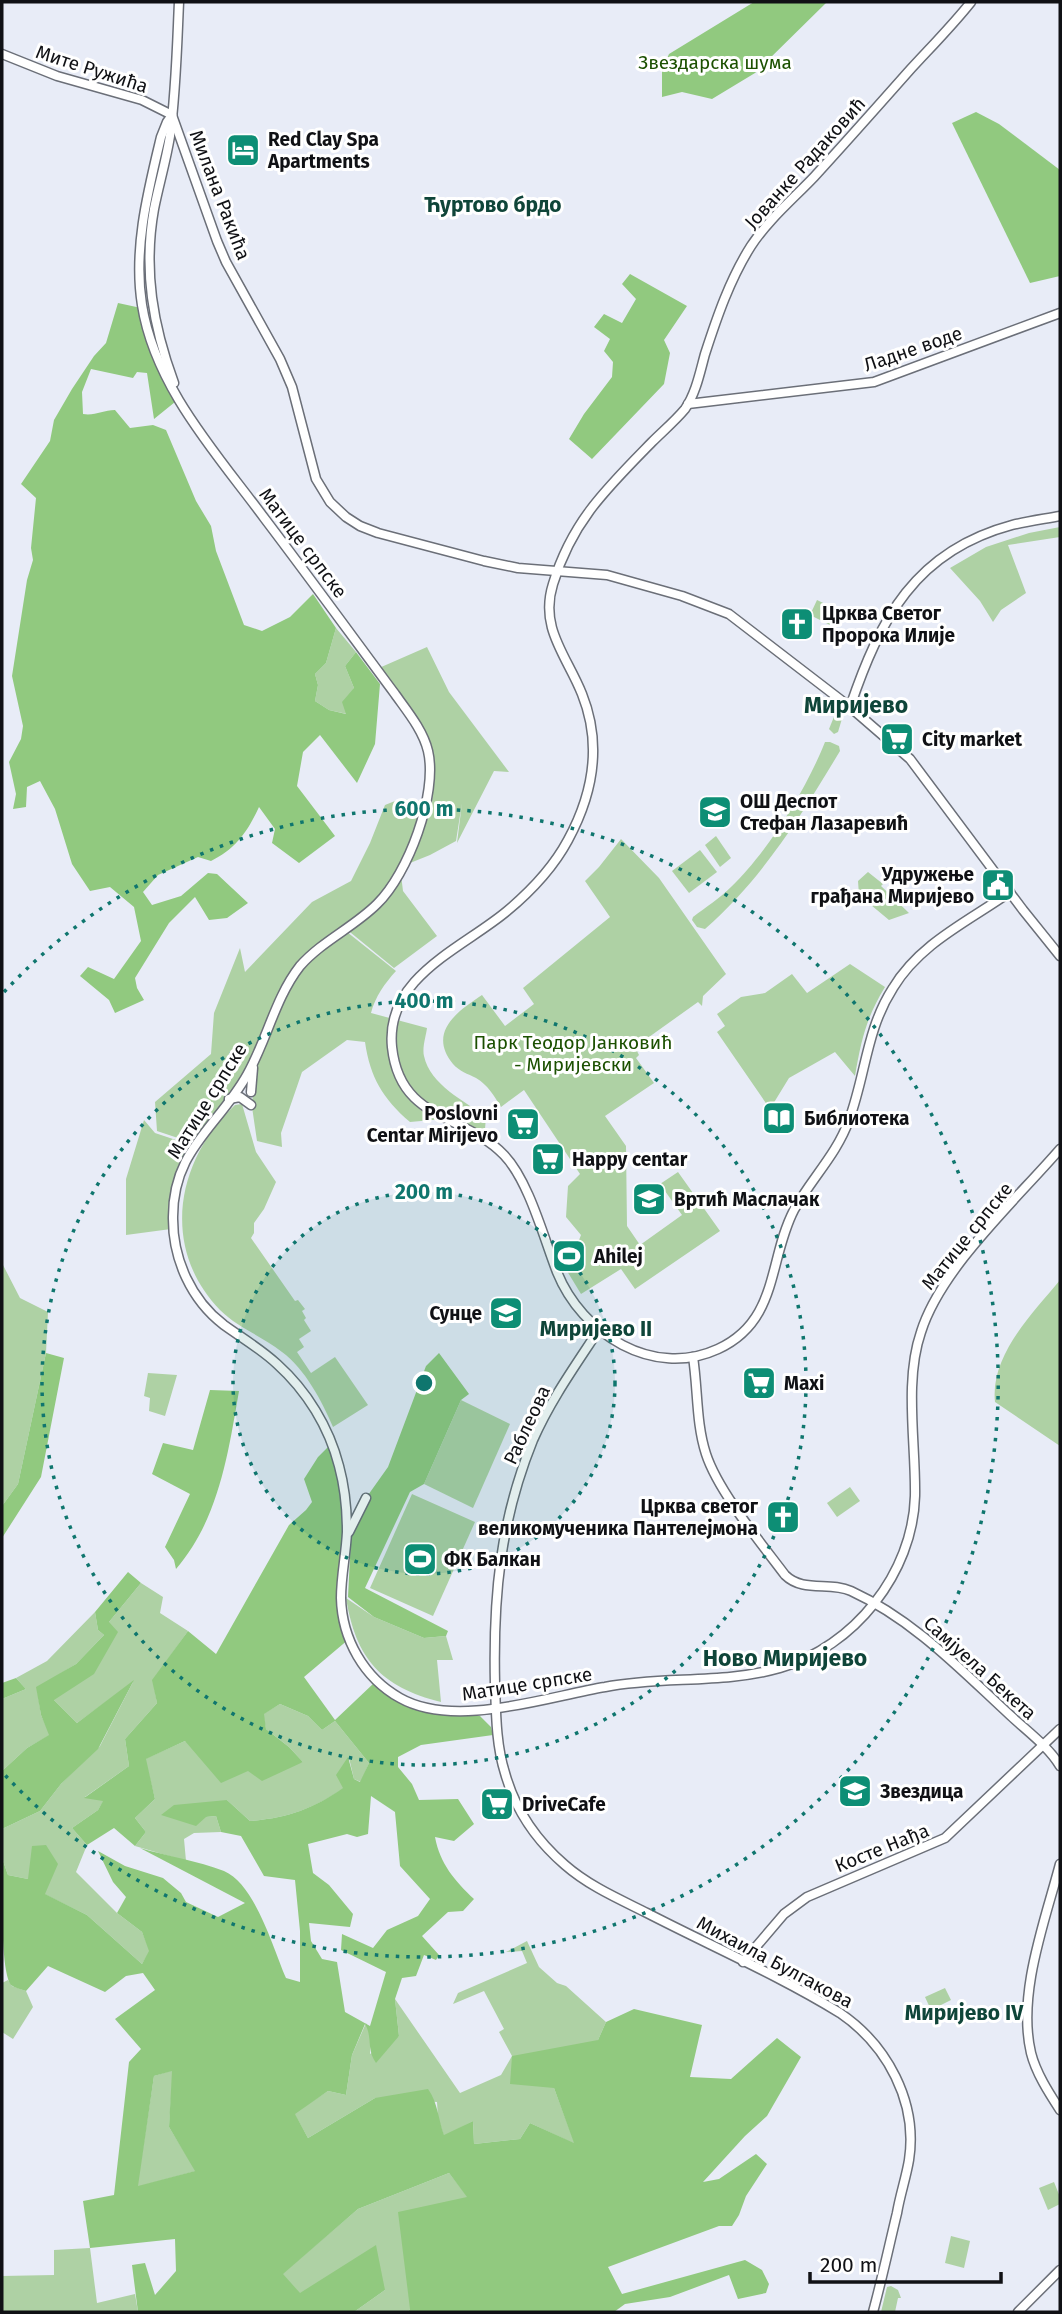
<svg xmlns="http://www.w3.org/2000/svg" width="1062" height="2314" font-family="'Fira Sans',sans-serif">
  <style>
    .green { fill: #aed1a4 }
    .forest { fill: #91c97f; fill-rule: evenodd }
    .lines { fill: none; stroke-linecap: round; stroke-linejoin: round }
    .secondary-casing { stroke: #6b6f78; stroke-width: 11 }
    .secondary { stroke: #fff; stroke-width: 8 }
    .ring { fill: none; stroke: #0f766e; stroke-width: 3.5; stroke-dasharray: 3.5 7 }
    .labels { text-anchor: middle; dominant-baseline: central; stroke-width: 6; stroke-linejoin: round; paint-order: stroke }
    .park-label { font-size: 19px; fill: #1b5001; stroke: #fff }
    .street-label { font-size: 19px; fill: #101115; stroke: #fff }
    .poi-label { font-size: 19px; font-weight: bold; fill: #101115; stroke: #fff; text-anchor: start }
    .neighbourhood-label { font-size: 21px; font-weight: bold; fill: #0f4539; stroke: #fff }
    .quarter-label { font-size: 23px; font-weight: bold; fill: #0f4539; stroke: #fff }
    .centre { fill: #0f766e; stroke: #fff; stroke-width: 3.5 }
    .ring-label { font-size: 21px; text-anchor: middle; font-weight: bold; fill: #0f766e; stroke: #fff; stroke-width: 6; stroke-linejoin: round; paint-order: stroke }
  </style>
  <rect width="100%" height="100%" fill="#e8ecf7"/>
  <!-- green -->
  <g class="green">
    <polygon points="1060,527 1060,537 1008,545 1026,593 1001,610 993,622 980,601 950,568 986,547 1029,533"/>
    <polygon points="817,600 842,612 834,627 810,615"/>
    <polygon points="336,628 356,652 345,666 354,688 347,714 329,710 315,701 318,685 315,674 326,663"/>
    <path d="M427 647 449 692 509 772 494 771 457 843 462 803 456 841 430 855 400 867 403 891 437 936 394 968 345 928 303 960 239 1084 193 1143 157 1131 155 1102 211 1054 214 1013 240 948 245 972 312 902 351 881 370 843 385 805 400 799 432 802C433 785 437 763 431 747 422 721 396 691 379 668Z"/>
    <polygon points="838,707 844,712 838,732 834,734 829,729"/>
    <path d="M825 742H830L839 746 840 751C801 816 762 879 705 929L697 927 692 920 693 917C706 907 720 898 731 887 767 853 807 788 825 742Z"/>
    <polygon points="716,836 731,858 720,867 705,845"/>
    <path d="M621 839 659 878 726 974 703 996 702 1006 698 1002 635 1047 639 1055 636 1058 654 1083 605 1116 626 1146 627 1226 640 1245 682 1215 660 1184 678 1172 720 1231 635 1289 621 1269 581 1294 567 1271 581 1235 566 1217 568 1186 580 1174 524 1090 501 1107C494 1096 488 1085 476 1078 468 1074 459 1071 453 1064 427 1032 458 1011 482 995L505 1026 534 1004 523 988 610 917 585 881 599 867Z"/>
    <polygon points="700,850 717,872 689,893 672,871"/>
    <polygon points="868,872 883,884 881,886 909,913 889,920 859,895 858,881"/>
    <path d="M347 932 396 971C385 983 375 997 371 1013L427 1028C426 1036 422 1048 424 1056 430 1085 465 1101 486 1117L484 1141 443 1119 410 1122C383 1099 370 1077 365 1042L347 1040 302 1072 281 1133 282 1147 257 1141 252 1107 255 1063 284 997 300 971 320 951Z"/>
    <path d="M850 964 885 987C866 1018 861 1041 855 1076L835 1052 789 1078 770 1109 717 1032 725 1026 717 1014 741 997 765 993 792 974 807 993Z"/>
    <path d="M242 1104 256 1152 276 1182 264 1209 254 1223V1233L251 1238 295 1301 298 1300 305 1309 302 1311 306 1318 304 1320 311 1331 299 1339 304 1347 297 1352 311 1373 335 1357 368 1405 333 1427C322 1401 305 1369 282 1352 262 1336 238 1328 220 1310 160 1248 176 1160 235 1105Z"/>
    <polygon points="144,1120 155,1133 191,1145 181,1163 171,1229 126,1235 126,1179"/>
    <polygon points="3,1265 20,1298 48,1312 46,1353 18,1484 2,1506"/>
    <path d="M1060 1280V1446L995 1402C990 1355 1033 1313 1060 1280Z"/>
    <polygon points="148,1373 177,1375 165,1416 149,1411 150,1398 144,1396"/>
    <polygon points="461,1400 510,1424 473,1508 424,1484"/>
    <polygon points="850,1487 860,1501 837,1517 827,1503"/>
    <polygon points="412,1494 475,1522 433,1616 370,1588"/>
    <polygon points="141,1583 163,1597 160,1613 188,1631 153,1680 157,1703 125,1739 129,1766 85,1797 104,1800 98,1810 72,1828 87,1845 76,1872 117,1913 142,1932 150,1951 142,1964 87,1915 44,1894 28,1879 8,1875 2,1858 2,1829 40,1811 61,1784 100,1746 133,1682 77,1723 53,1699 94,1673 109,1622"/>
    <path d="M346 1598 374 1617 424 1638 446 1636 453 1660H437L441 1702C381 1687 356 1659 346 1598Z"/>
    <polygon points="95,1612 98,1630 104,1635 76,1664 37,1688 41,1715 50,1735 27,1748 2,1771 2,1699 26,1689 16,1678 47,1661"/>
    <path d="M280 1704 308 1716 322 1730 335 1721 369 1763 361 1782 354 1779 349 1758 344 1788C313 1809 287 1818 250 1821L227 1800 206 1817 216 1816 221 1832 194 1833 184 1839 186 1861 135 1846 146 1832 135 1818 155 1799 145 1759 185 1741 248 1771 303 1762 289 1747 266 1729 263 1714Z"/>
    <polygon points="527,1941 539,1967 557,1983 566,1986 606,2022 598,2040 554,2088 575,2144 530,2123 520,2139 474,2144 473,2121 444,2136 438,2118 437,2102 375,2098 308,2138 294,2113 328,2091 346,2095 352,2055 366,2023 370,2034 370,2054 399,2036 395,1999 460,2093 501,2075 512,2056 499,2032 504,2029 484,1991 453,2004 458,1993 527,1963 522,1951 506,1952"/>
    <polygon points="8,1980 12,1986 26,1991 33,2007 13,2039 2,2032 2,1983"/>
    <polygon points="945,1988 951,2000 931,2010 925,1997"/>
    <polygon points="173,2070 169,2127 196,2171 137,2187 154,2076"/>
    <polygon points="449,2173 468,2197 410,2309 407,2312 354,2312 385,2290 300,2294 282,2274 358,2209"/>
    <polygon points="1054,2182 1060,2197 1060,2204 1048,2210 1039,2188"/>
    <polygon points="951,2236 970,2241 964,2268 945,2263"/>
    <polygon points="90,2248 97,2303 135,2294 138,2312 2,2312 2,2276 54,2275 54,2250"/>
    <polygon points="891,2286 898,2290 901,2298 898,2298 895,2312 881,2312 887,2287"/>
  </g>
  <!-- forest -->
  <g class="forest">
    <polygon points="754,2 827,2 755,73 712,99 682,92 662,97 662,70 669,54"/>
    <polygon points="976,112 999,124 1060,170 1060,276 1030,283 952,123"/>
    <polygon points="630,274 687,306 664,340 670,353 664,384 592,459 569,439 584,414 612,377 613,362 604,351 610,339 594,327 604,314 622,323 636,299 622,284"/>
    <path d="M118 303 141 308 160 375 175 402 154 419 147 373 137 372 133 378 91 369 82 392 83 414C95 416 103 410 115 410L130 428 153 425 166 430 196 501 211 526 216 551 244 625 262 631 290 617 313 594 336 628 326 663 315 674 318 685 315 701 329 710 346 714 342 702 354 688 345 666 356 652 380 684 375 744 357 783 320 735 303 752 297 786 335 836 299 863 272 843 275 829 259 807C248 831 236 849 211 861L198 857 158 875 143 892 152 905 181 896 208 873 217 874 248 903 227 918 209 920 195 897 169 923 135 978 137 988 144 1000 115 1013 109 1000 80 976 88 967 114 979 141 941 134 907 110 887 90 891 72 864 55 809 40 781 27 787 26 807 13 809 16 794 9 762 21 739 23 726 12 676 27 580 33 560 31 548 36 498 21 484 50 441 54 420 72 389 94 356 106 343Z"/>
    <polygon points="46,1353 64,1358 41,1477 2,1538 2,1506 18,1484"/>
    <polygon points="439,1353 469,1394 461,1400 424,1484 410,1492 365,1588 448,1631 446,1636 424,1638 374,1617 348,1597 351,1538 366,1498 388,1467 426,1366"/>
    <path d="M210 1390 239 1391C228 1454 219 1519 176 1569L174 1560 165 1547 190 1494 152 1474 163 1443 193 1450Z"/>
    <path d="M330 1445 338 1474 343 1508 344 1542 341 1579 349 1639 304 1677 335 1720 374 1683C410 1714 434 1716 480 1716L491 1727 493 1735 421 1745 398 1757V1767L412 1784 419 1800 458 1799 474 1824 454 1841 435 1837C440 1864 455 1881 474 1899L463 1911 448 1912 422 1936 439 1955 436 1960 424 1955 416 1976 402 1978 395 1999 399 2036 376 2063C366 2049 373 2038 365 2024L352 2055 346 2095 328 2091 295 2114 308 2138 375 2098 428 2089C438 2103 438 2119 444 2135L473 2121 474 2144 520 2139 530 2123 574 2143 554 2088 510 2084 512 2056 598 2040 606 2022 634 2009 702 2025 690 2077 731 2079 777 2038 801 2057 767 2116 745 2136 703 2182 719 2179 756 2154 767 2164 746 2196 739 2215 732 2226H719L608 2267 622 2294 745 2260 762 2270 769 2284 766 2293 738 2299 729 2275 670 2297 625 2304 614 2312H407L410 2309 398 2212 467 2197 449 2173 358 2209 283 2274 300 2293 376 2245 385 2290 354 2312H138L132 2265 145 2263 155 2295 176 2271 175 2239 90 2248 83 2201 114 2195 129 2062 141 2049 115 2019 155 1990 143 1973 126 1976 105 1992 48 1966 26 1991C21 1989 15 1988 11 1985 0 1972 2 1880 2 1858L8 1875 28 1879 32 1846 46 1845 58 1864 45 1894 87 1915 142 1964 149 1951 142 1932 117 1913 126 1897 113 1882 98 1851 125 1866 163 1878 181 1893 186 1902 218 1917 245 1903 140 1848C167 1856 198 1861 224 1871 255 1884 273 1948 286 1978L300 1982V1931L295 1880 264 1876 241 1836 221 1832 216 1816 206 1817 196 1826 161 1815 174 1805 227 1800 250 1821C287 1818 313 1809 343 1788L336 1775 348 1757 354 1779 360 1782 369 1763 335 1721 322 1730 308 1716 280 1704 264 1714 266 1729 289 1747 303 1762 262 1781 248 1771 221 1783 185 1741 146 1759 155 1799 135 1818 146 1832 135 1846 114 1828 87 1845 72 1828 98 1810 103 1801 84 1798 129 1766 125 1739 157 1703 152 1680 188 1631 216 1654 289 1525 306 1510 312 1502 304 1479 318 1457ZM371 1796 395 1812 400 1866 430 1899 418 1916 387 1930 373 1948 342 1934 341 1950 386 1972 370 2026 345 2012 337 1962 322 1959 311 1941 309 1923 350 1927 353 1914 329 1885 313 1873 308 1844 347 1834 357 1837 368 1834ZM172 2071 169 2127 195 2171 138 2186 154 2076Z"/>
    <polygon points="128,1572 141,1583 109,1622 118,1632 94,1674 54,1700 77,1723 134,1680 98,1749 61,1784 40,1811 2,1829 2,1771 27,1748 49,1735 41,1715 36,1687 76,1664 104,1635 98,1630 95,1612"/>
    <polygon points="16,1678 26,1689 2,1699 2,1683"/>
  </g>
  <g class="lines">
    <!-- secondary casing -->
    <g class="secondary-casing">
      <g id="secondary">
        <path d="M971 2C952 26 929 49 908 72 877 107 846 142 814 177 793 199 768 220 751 246 730 279 717 317 705 354 700 372 696 393 685 409 675 421 663 431 652 442 607 488 572 521 553 584 539 628 567 656 582 694 602 744 593 794 568 840 553 868 531 891 507 911 463 948 385 977 392 1047 400 1122 464 1113 504 1155 529 1181 544 1239 557 1272 582 1334 653 1379 718 1349 779 1321 768 1260 794 1210 811 1179 837 1154 849 1120 866 1074 866 1030 893 988 920 943 969 921 1010 892"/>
        <polyline points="2,54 57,76 142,100 172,115"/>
        <path d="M172 115 167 122 161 137C148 191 133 249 142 305 155 387 217 454 265 519 309 577 352 636 395 694 407 711 423 730 428 751 438 794 408 874 377 904 354 927 322 941 300 966 275 998 267 1040 247 1075 217 1128 172 1150 173 1219 173 1259 191 1300 224 1325 242 1338 261 1349 277 1364 307 1391 329 1427 339 1466 345 1488 347 1509 347 1532 346 1554 341 1576 341 1598 342 1639 364 1678 400 1698 455 1729 545 1697 605 1687 662 1676 724 1684 780 1668 854 1647 913 1573 915 1496 916 1444 904 1381 921 1332 941 1268 1016 1200 1060 1149"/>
        <polyline points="172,115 217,241 226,262 280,359 292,387 316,479 330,502 346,517 360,526 378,533 484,561 518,568 607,575 682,596 729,614 850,707 910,759 1023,910 1060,956"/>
        <path d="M174 383C153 326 143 270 154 209 159 184 166 161 170 136 176 91 177 47 179 2"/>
        <polyline points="688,404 874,382 1060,313"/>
        <path d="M850 707C880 619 915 551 1012 525 1028 521 1044 519 1060 516"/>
        <polyline points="251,1092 253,1068"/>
        <polyline points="229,1099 240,1097 251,1105"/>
        <path d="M598 1331C575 1366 550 1401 533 1440 500 1521 493 1597 495 1684 496 1713 496 1745 505 1773 515 1809 537 1841 565 1865 589 1886 619 1899 647 1913 711 1946 778 1975 840 2013 887 2045 918 2102 909 2160 906 2178 900 2195 897 2213 889 2246 882 2279 873 2312"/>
        <path d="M693 1357C698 1389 696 1424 706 1454 718 1491 761 1543 785 1575 803 1593 830 1581 851 1591 914 1620 961 1670 1011 1716 1027 1731 1049 1747 1060 1766"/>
        <polyline points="349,1532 366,1498"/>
        <path d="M1060 1864C1045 1921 1017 1994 1031 2053 1036 2073 1049 2093 1060 2110"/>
        <polyline points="743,1962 784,1914 807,1897 945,1838 1060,1729"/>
        <polyline points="1018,2312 1060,2270"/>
      </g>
    </g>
    <!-- secondary -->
    <use href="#secondary" class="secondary"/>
  </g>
  <!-- distance rings -->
  <circle cx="424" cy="1383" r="191" fill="#0f766e" fill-opacity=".12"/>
  <g class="ring">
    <circle cx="424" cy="1383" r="191"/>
    <circle cx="424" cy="1383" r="382"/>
    <path d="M4 992A574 574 0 1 1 4 1774"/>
  </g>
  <!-- icons -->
  <defs>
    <g id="hotel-square" transform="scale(1.75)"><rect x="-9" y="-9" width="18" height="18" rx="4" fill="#0d8e75" stroke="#fff"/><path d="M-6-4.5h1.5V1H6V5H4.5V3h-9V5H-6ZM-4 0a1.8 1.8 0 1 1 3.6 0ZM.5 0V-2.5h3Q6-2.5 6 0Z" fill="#fff"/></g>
    <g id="church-square" transform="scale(1.75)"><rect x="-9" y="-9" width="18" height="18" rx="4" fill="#0d8e75" stroke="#fff"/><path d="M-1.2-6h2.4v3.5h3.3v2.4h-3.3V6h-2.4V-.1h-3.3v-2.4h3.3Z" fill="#fff"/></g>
    <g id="supermarket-square" transform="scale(1.75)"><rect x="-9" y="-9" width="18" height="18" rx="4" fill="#0d8e75" stroke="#fff"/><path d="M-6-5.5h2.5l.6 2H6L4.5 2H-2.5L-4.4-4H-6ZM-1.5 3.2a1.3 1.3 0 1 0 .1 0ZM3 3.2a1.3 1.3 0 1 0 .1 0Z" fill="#fff"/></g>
    <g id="school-square" transform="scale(1.75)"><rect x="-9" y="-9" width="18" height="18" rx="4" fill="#0d8e75" stroke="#fff"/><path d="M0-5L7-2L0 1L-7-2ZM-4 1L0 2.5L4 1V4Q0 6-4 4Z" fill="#fff"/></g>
    <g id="civic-square" transform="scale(1.75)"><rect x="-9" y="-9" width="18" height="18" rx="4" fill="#0d8e75" stroke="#fff"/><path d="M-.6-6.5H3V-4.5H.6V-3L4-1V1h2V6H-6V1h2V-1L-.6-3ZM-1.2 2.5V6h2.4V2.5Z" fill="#fff"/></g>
    <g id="library-square" transform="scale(1.75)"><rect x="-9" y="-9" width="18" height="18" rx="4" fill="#0d8e75" stroke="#fff"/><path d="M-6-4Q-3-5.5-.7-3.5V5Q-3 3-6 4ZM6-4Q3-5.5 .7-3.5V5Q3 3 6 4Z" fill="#fff"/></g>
    <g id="stadium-square" transform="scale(1.75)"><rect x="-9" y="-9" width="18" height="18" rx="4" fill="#0d8e75" stroke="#fff"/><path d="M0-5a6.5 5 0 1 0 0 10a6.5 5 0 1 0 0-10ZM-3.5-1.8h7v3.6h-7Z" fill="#fff"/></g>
  </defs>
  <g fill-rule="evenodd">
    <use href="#hotel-square" x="243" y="150"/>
    <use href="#church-square" x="797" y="624"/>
    <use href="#supermarket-square" x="897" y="739"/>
    <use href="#school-square" x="715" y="812"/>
    <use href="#civic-square" x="998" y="885"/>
    <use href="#library-square" x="779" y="1118"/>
    <use href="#supermarket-square" x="523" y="1124"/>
    <use href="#supermarket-square" x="548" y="1159"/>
    <use href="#school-square" x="649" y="1199"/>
    <use href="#stadium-square" x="569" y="1256"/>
    <use href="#school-square" x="506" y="1313"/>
    <use href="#supermarket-square" x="759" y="1383"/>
    <use href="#church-square" x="783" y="1517"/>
    <use href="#stadium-square" x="420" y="1559"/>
    <use href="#school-square" x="855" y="1791"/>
    <use href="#supermarket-square" x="497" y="1804"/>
  </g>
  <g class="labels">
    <!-- park labels -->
    <g class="park-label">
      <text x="715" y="62">Звездарска шума</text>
      <text x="573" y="1042">Парк Теодор Јанковић<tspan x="573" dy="22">- Миријевски</tspan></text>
    </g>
    <!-- street labels -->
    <g class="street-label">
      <text transform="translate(92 69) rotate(18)">Мите Ружића</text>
      <text transform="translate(805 163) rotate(-48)">Јованке Радаковић</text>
      <text transform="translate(220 195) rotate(69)">Милана Ракића</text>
      <text transform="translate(913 349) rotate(-19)">Ладне воде</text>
      <text transform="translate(303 543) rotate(53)">Матице српске</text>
      <text transform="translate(207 1101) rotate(-58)">Матице српске</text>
      <text transform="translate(967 1236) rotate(-51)">Матице српске</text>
      <text transform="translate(527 1425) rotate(-65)">Раблеова</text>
      <text transform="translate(980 1668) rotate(42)">Самјуела Бекета</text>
      <text transform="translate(527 1684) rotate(-9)">Матице српске</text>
      <text transform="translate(882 1848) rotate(-22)">Косте Нађа</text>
      <text transform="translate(775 1962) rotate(28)">Михаила Булгакова</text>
    </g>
    <!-- poi labels -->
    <g class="poi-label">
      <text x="268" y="139">Red Clay Spa<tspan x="268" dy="22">Apartments</tspan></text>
      <text x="822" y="613">Црква Светог<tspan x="822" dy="22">Пророка Илије</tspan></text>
      <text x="922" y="739">City market</text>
      <text x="740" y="801">ОШ Деспот<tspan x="740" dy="22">Стефан Лазаревић</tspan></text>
      <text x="974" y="874" text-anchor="end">Удружење<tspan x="974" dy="22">грађана Миријево</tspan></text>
      <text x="498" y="1113" text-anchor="end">Poslovni<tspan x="498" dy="22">Centar Mirijevo</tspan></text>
      <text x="804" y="1118">Библиотека</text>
      <text x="572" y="1159">Happy centar</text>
      <text x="674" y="1199">Вртић Маслачак</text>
      <text x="594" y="1256">Ahilej</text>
      <text x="482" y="1313" text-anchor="end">Сунце</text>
      <text x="784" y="1383">Maxi</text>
      <text x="758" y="1506" text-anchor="end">Црква светог<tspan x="758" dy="22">великомученика Пантелејмона</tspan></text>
      <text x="444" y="1559">ФК Балкан</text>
      <text x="880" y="1791">Звездица</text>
      <text x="522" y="1804">DriveCafe</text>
    </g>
    <!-- neighbourhood labels -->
    <g class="neighbourhood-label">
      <text x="493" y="205">Ћуртово брдо</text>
      <text x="596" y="1329">Миријево II</text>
      <text x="964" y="2013">Миријево IV</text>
    </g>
    <!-- quarter labels -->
    <g class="quarter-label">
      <text x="856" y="705">Миријево</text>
      <text x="785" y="1658">Ново Миријево</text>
    </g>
  </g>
  <circle cx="424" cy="1383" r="10" class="centre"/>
  <g class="ring-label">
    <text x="424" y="816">600 m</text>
    <text x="424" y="1008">400 m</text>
    <text x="424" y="1199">200 m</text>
  </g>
  <!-- border -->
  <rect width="1062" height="2314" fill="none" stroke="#101115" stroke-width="7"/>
  <!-- scale -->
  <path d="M810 2272v10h191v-10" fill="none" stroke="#101115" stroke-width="3.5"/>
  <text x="820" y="2272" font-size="21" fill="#101115" stroke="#ffffff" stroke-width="5" paint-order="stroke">200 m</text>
</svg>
